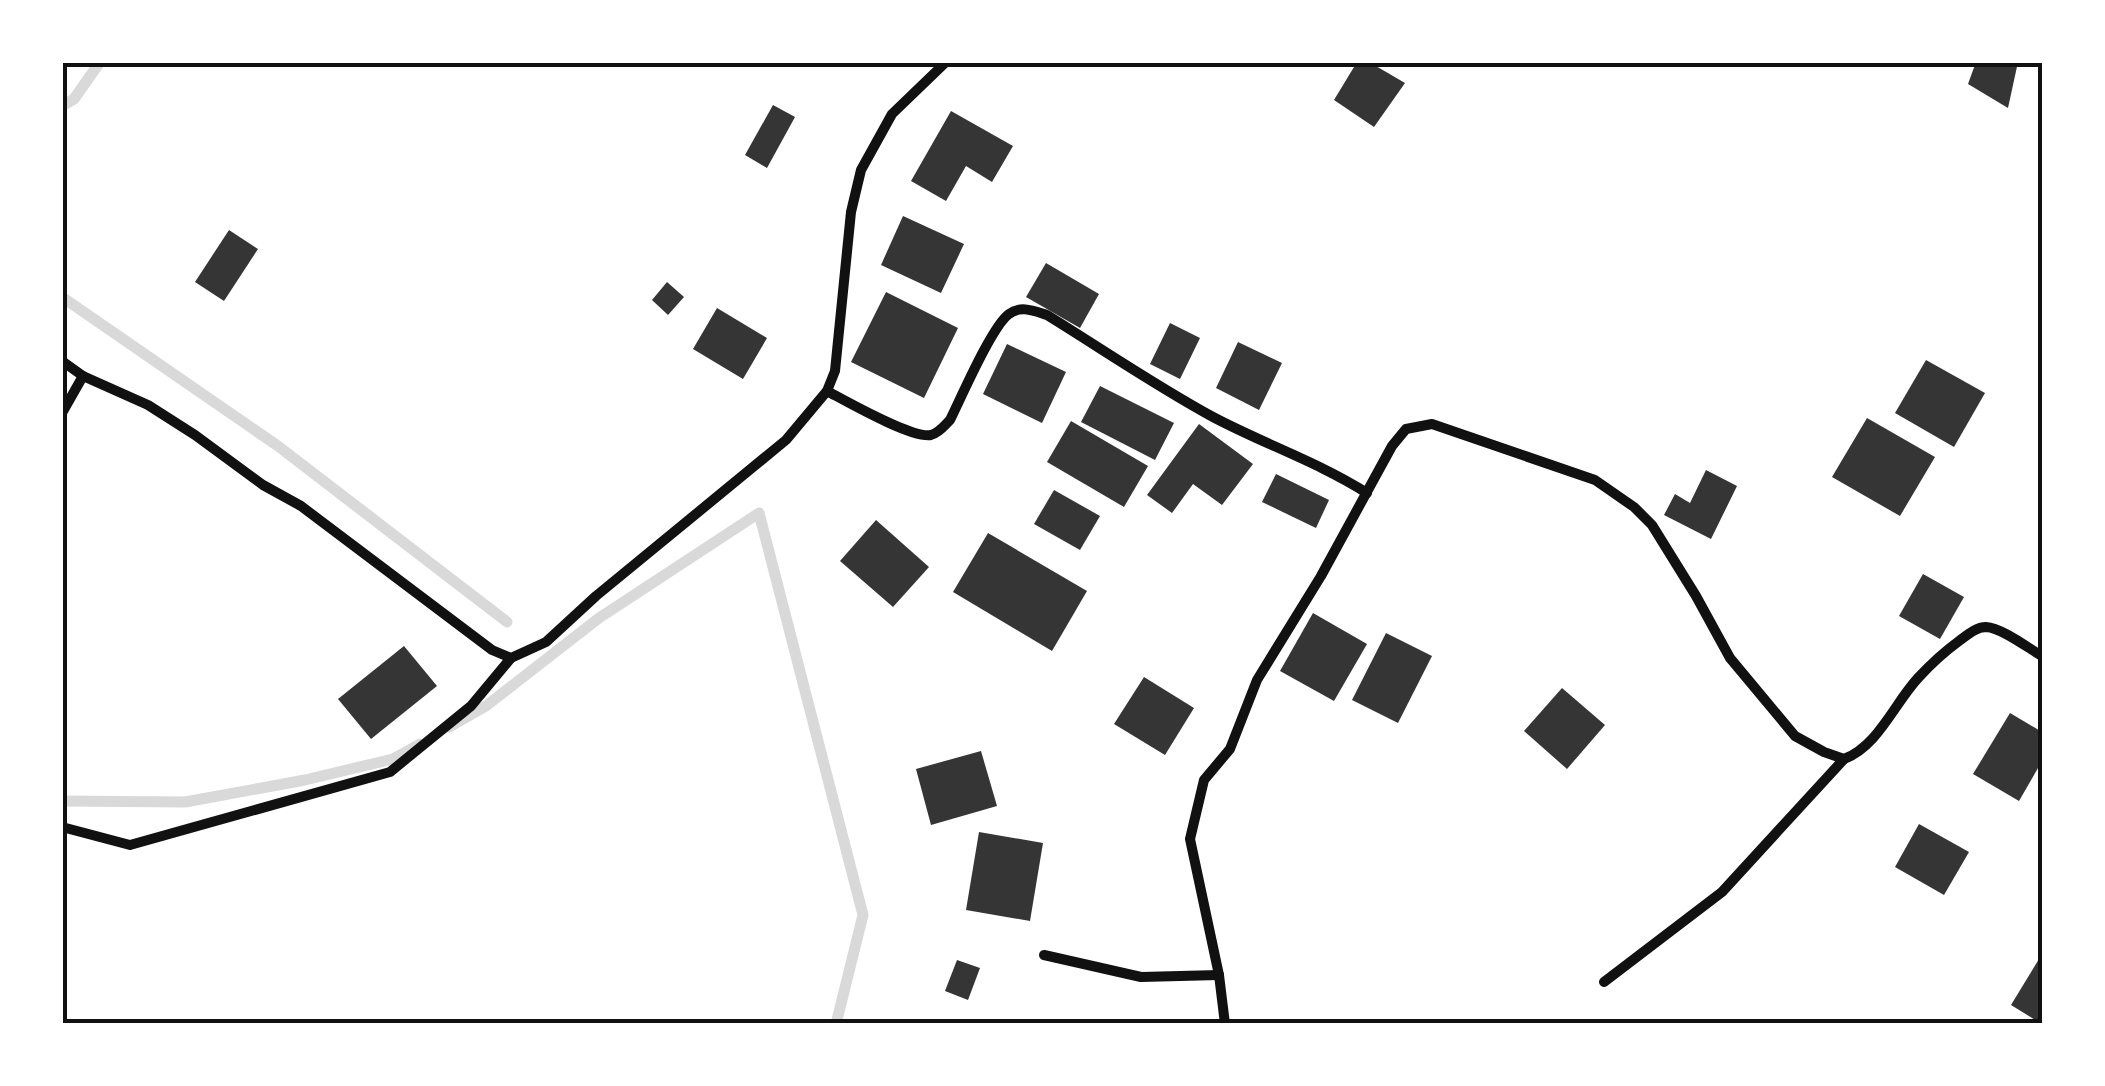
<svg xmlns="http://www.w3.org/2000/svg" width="2105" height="1086" font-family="Bitter,serif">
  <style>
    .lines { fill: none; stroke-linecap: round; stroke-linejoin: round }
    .stream { stroke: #d9d9d9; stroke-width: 11 }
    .building { fill: #353535 }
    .minor { stroke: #111; stroke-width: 10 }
    .neatline { fill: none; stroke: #111; stroke-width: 4 }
  </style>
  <rect width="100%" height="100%" fill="#fff"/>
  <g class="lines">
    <!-- stream -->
    <g class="stream">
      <polyline points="62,106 74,99 100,62"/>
      <polyline points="62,297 278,446 507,622"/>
      <polyline points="449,727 486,706 599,618 759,513 863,915 836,1024"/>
      <polyline points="62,801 185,802 305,780 393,759 420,744"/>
    </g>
  </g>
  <!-- building -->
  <g class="building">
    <polygon points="1357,62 1369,62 1405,83 1374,127 1334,100"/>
    <polygon points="1976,62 2018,62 2008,108 1968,84"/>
    <polygon points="773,105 795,117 767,168 745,155"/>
    <polygon points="951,111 1013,146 992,182 966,166 946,201 911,181"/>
    <polygon points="903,216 964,244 941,293 881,265"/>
    <polygon points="229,230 258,249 224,301 195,282"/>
    <polygon points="1046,263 1099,294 1080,328 1026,297"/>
    <polygon points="667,282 684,297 668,315 652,300"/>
    <polygon points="886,292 958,328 924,398 851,362"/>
    <polygon points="717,308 767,338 743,379 693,349"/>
    <polygon points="1170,323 1200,338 1180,379 1150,364"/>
    <polygon points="1238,342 1282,363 1259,410 1216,388"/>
    <polygon points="1007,344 1066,372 1042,423 983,394"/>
    <polygon points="1926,360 1985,393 1954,447 1895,413"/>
    <polygon points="1100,386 1174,423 1155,460 1081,422"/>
    <polygon points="1867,418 1935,457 1900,516 1832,477"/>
    <polygon points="1071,421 1148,466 1124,507 1047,462"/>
    <polygon points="1199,424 1253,464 1222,505 1193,484 1172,513 1147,495"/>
    <polygon points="1706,470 1737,486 1711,539 1664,515 1675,494 1690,503"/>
    <polygon points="1276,474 1329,500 1316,528 1262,502"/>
    <polygon points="1054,490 1100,516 1080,550 1034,524"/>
    <polygon points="876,520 929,567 893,607 840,561"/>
    <polygon points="988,533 1087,591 1052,651 953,592"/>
    <polygon points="1923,574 1964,597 1940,639 1899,616"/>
    <polygon points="1313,613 1367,644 1334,701 1280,671"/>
    <polygon points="1386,633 1432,656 1398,723 1352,700"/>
    <polygon points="404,646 437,686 371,739 338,699"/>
    <polygon points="1144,677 1194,708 1165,755 1114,724"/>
    <polygon points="1562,688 1605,725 1567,769 1524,731"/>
    <polygon points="2010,713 2042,732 2042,761 2019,801 1973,774"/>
    <polygon points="981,751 997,806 931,825 916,769"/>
    <polygon points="1919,824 1969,852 1944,895 1895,867"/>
    <polygon points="979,832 1043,843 1030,921 966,910"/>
    <polygon points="2042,954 2042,1012 2037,1021 2011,1005"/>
    <polygon points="957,960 980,968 968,1000 945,991"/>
  </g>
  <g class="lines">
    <!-- minor -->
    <g class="minor">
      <polyline points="62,361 83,376 148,405 195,435 263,485 301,506 492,650 511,658 546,642 596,596 786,440 827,391 835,371 851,212 861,170 892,114 946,62"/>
      <path d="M827 391C846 401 912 439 931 435 939 433 945 425 950 420 961 398 992 326 1009 314 1021 305 1034 311 1047 315 1102 349 1156 386 1213 417 1264 444 1318 462 1367 493"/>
      <polyline points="62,413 83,376"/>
      <polyline points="62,827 130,845 390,772 471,706 511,658"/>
      <polyline points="1044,955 1141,977 1219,975"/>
      <polyline points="1604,982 1722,892 1844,759"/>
      <path d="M1225 1024 1219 975 1190 839 1204 780 1230 749 1257 680 1321 576 1392 446 1406 429 1432 424 1595 480 1634 507 1652 525 1696 596 1730 658 1795 736 1824 752 1844 759C1878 746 1894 704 1918 678 1930 665 1944 652 1959 641 1967 635 1976 627 1986 627 2002 628 2028 648 2042 656"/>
    </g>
  </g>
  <!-- border -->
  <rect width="2105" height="1086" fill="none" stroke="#ffffff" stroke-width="130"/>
  <rect x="65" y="65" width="1975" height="956" class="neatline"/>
</svg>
